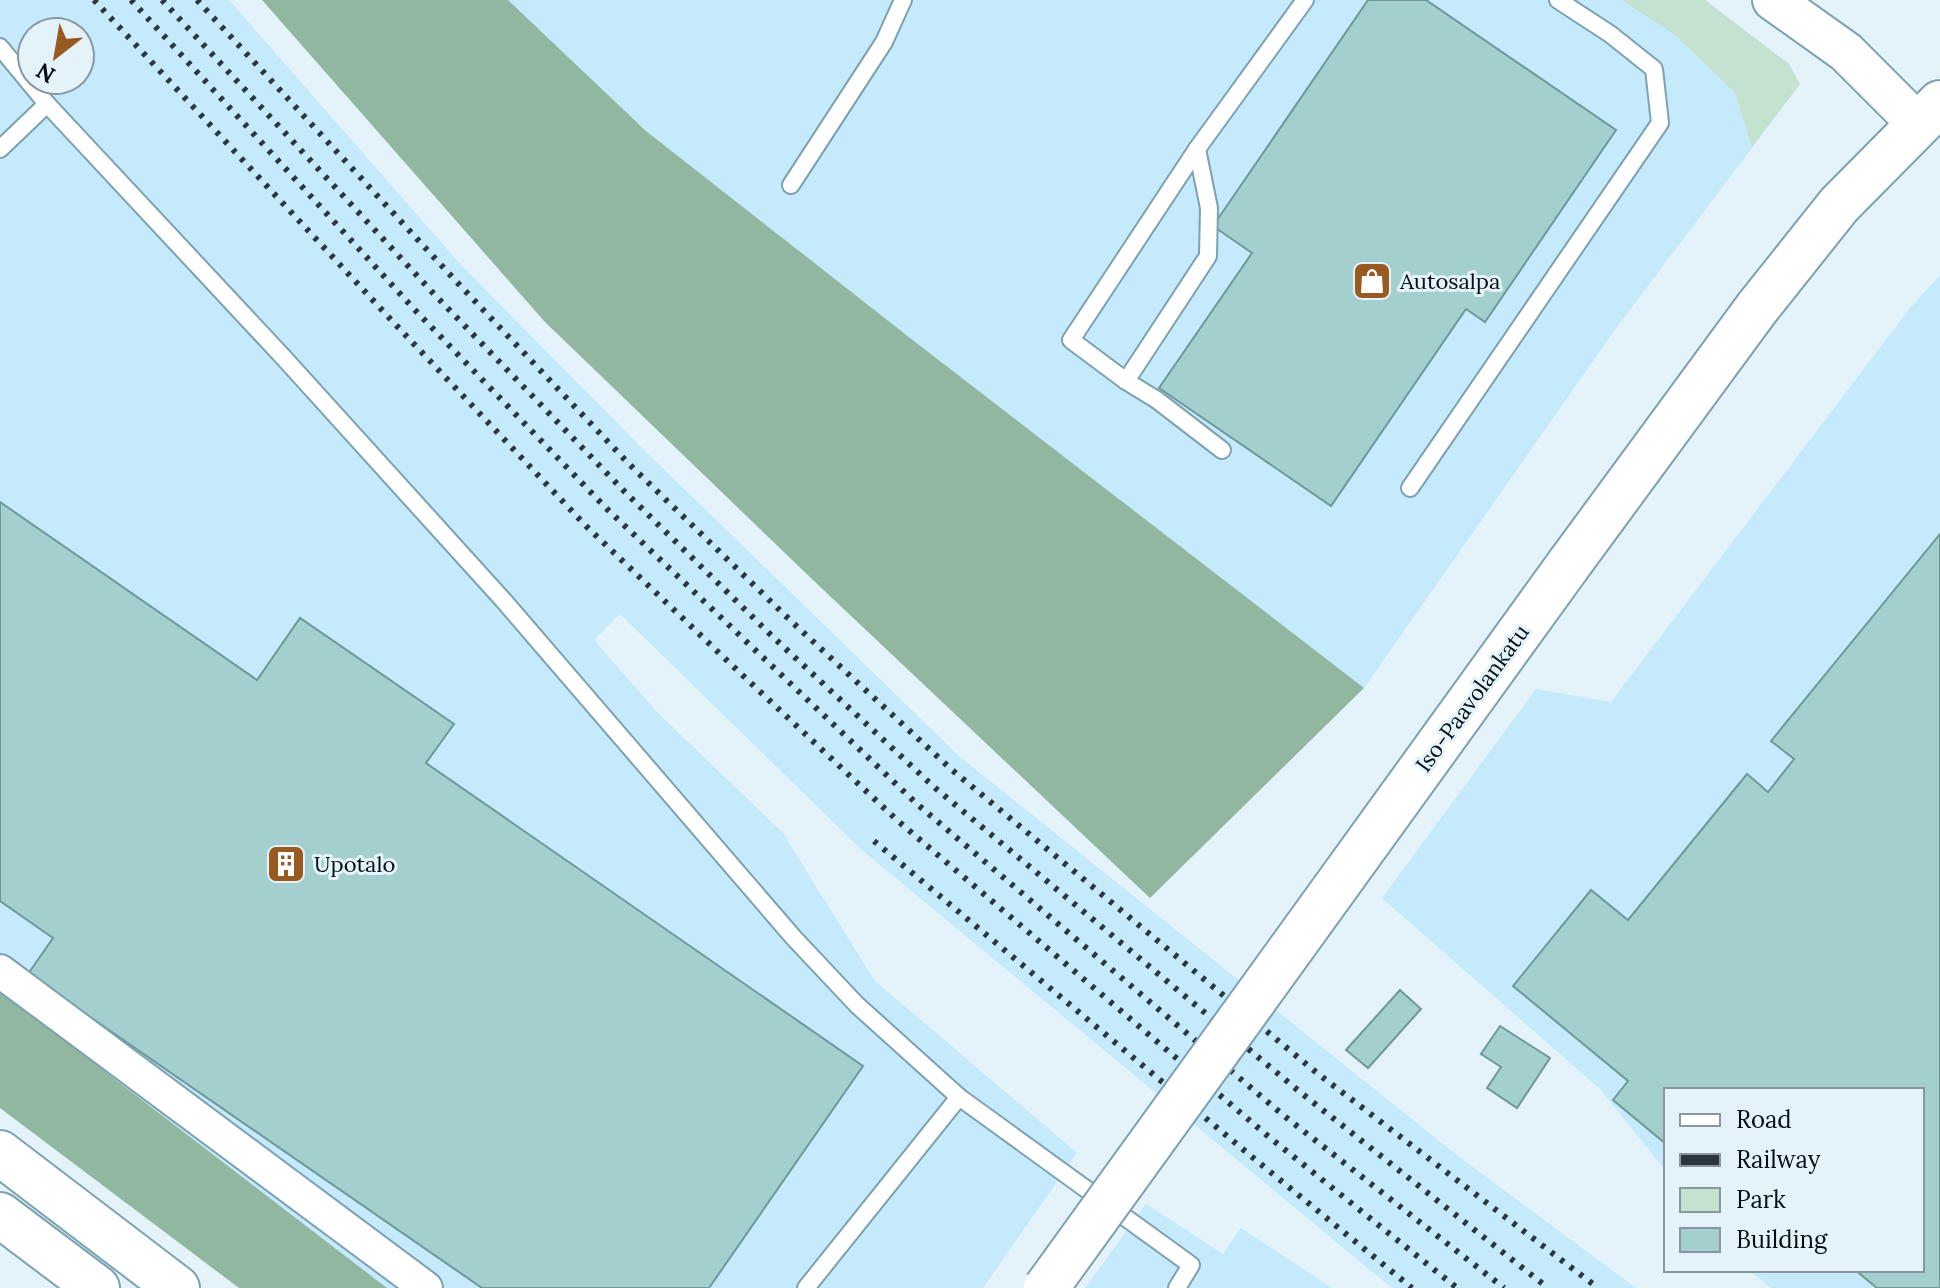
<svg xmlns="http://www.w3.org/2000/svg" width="1940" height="1288" font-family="Lora,serif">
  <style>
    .built { fill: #c4eafb; fill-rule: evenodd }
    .green { fill: #c3e3d0 }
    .forest { fill: #91b7a1 }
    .building { fill: #a3d0ce; stroke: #6e9998; stroke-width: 2 }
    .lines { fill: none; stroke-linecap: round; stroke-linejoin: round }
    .service-casing { stroke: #7ca1b1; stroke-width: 20 }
    .minor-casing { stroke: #7ca1b1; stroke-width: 36 }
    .tertiary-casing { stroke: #7ca1b1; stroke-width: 44 }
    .secondary-casing { stroke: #7ca1b1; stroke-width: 48 }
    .primary-casing { stroke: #7ca1b1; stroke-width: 48 }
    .service { stroke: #fff; stroke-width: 16 }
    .minor { stroke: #fff; stroke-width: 32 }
    .tertiary { stroke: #fff; stroke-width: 40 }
    .secondary { stroke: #fff; stroke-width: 44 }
    .primary { stroke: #fff; stroke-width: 44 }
    .rail { stroke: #2b363d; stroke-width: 6; stroke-dasharray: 4 8; stroke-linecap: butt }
    .secondary-bridge-casing { stroke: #7ca1b1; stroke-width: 48; stroke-linecap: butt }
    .secondary-bridge { stroke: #fff; stroke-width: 44 }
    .labels { text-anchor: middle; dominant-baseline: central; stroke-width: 6; stroke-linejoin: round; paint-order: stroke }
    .poi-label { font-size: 22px; fill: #020d13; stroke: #e4f3fa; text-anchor: start }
    .street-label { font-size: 22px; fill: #020d13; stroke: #e4f3fa }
  </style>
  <rect width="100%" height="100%" fill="#e4f3fa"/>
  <!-- built -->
  <g class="built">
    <path d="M0 0H229L462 266 643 449 960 757 1458 1156 1636 1288H1392L863 851 620 614 594 640 657 712 783 833 874 980 1077 1153 983 1288H387L0 991ZM32 32H80V80H32Z"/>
    <polygon points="508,0 1705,0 1789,64 1800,84 1614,331 1364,688 914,341 646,131"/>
    <polygon points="1940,275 1940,1288 1771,1288 1749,1270 1922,1270 1922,1090 1666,1090 1666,1171 1600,1089 1382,898 1536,689 1611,702 1910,308"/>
    <polygon points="1146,1204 1223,1254 1241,1228 1332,1288 1085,1288"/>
  </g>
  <!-- green -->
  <polygon class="green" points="1622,0 1705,0 1789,64 1800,84 1752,147 1735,93 1675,35"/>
  <!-- forest -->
  <g class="forest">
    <polygon points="262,0 508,0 646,131 914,341 1364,688 1150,898 814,581 545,322"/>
    <polygon points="0,991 387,1288 239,1288 0,1108"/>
  </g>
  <!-- building -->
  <g class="building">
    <polygon points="1368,0 1426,0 1616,130 1485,322 1466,309 1331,506 1159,388 1252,253 1213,226"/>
    <polygon points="0,502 257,680 300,618 454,724 426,763 863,1066 709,1288 482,1288 28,974 53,938 0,901"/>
    <polygon points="1940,534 1940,1288 1877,1288 1855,1270 1922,1270 1922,1090 1666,1090 1666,1144 1613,1100 1628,1081 1513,986 1591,890 1628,920 1747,774 1768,792 1794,759 1771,741"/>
    <polygon points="1400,990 1421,1009 1368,1068 1346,1050"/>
    <polygon points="1500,1026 1550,1058 1517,1108 1487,1088 1501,1067 1481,1054"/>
  </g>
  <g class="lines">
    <!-- service casing -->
    <g class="service-casing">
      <g id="service">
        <polyline points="0,47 47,104 284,358 504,601 793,937 857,1005 959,1097 1191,1265 1177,1288"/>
        <polyline points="0,149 47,104"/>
        <polyline points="791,185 884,42 903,0"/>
        <polyline points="1126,381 1208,256 1209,208 1197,149"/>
        <polyline points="1222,450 1157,400 1126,381 1071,340 1197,149 1305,0"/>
        <polyline points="1410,488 1660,123 1654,69 1610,34 1558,0"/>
        <polyline points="806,1288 959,1097"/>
      </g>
    </g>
    <!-- minor casing -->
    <g class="minor-casing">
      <polyline id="minor" points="0,971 426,1288"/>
    </g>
    <!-- tertiary casing -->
    <g class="tertiary-casing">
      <polyline id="tertiary" points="1773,0 1846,52 1918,124"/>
    </g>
    <!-- secondary casing -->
    <g class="secondary-casing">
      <polyline id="secondary" points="1569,564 1757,308 1839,205 1940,103"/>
    </g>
    <!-- primary casing -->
    <g class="primary-casing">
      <g id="primary">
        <polyline points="0,1153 177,1288"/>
        <polyline points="0,1215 97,1288"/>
      </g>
    </g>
    <!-- service -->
    <use href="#service" class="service"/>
    <!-- minor -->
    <use href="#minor" class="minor"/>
    <!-- tertiary -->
    <use href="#tertiary" class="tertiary"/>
    <!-- secondary -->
    <use href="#secondary" class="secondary"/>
    <!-- primary -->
    <use href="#primary" class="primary"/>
    <!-- rail -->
    <g class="rail">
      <polyline points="94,0 395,324 587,527 737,670 898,821 1269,1137 1457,1288"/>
      <polyline points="131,0 414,309 607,509 917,804 1283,1115 1504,1288"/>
      <polyline points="162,0 434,294 624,491 773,637 934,787 1300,1092 1548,1288"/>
      <polyline points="197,0 454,279 629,464 792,622 952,770 1317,1073 1598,1288"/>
      <polyline points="874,841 1257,1161 1412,1288"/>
    </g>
    <!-- secondary-bridge casing -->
    <g class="secondary-bridge-casing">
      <polyline id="secondary-bridge" points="1046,1288 1569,564"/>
    </g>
    <!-- secondary-bridge -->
    <use href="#secondary-bridge" class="secondary-bridge"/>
  </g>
  <!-- icons -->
  <defs>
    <g id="shop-square" transform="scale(2)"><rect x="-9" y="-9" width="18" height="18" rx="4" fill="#985a20" stroke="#e4f3fa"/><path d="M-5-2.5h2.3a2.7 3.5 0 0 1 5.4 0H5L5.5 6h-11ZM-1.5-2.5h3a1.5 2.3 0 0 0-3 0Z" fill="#fff"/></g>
    <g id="building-square" transform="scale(2)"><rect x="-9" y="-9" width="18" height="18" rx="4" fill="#985a20" stroke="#e4f3fa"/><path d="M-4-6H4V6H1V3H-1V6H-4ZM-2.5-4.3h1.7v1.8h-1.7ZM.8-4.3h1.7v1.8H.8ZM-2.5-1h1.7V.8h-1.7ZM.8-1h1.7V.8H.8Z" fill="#fff"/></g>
  </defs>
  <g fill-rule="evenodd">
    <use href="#shop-square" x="1372" y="281"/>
    <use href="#building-square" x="286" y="864"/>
  </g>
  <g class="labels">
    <!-- poi labels -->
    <g class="poi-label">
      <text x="1400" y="281">Autosalpa</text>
      <text x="314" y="864">Upotalo</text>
    </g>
    <!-- street labels -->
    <g class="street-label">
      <text transform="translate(1472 698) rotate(-54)">Iso-Paavolankatu</text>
    </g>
  </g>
  <!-- legend -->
  <rect x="1664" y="1088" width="260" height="184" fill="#e4f3fa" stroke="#8a979e" stroke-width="2"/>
  <rect x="1680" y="1114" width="40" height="12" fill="#ffffff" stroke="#8a979e" stroke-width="2"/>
  <text x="1736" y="1128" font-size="24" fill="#020d13">Road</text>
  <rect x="1680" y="1154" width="40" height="12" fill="#2b363d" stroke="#8a979e" stroke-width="2"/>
  <text x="1736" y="1168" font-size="24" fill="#020d13">Railway</text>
  <rect x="1680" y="1188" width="40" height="24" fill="#c3e3d0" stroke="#8a979e" stroke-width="2"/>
  <text x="1736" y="1208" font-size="24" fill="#020d13">Park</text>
  <rect x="1680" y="1228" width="40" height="24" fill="#a3d0ce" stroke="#8a979e" stroke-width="2"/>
  <text x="1736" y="1248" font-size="24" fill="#020d13">Building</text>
  <!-- north arrow -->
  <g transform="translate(56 56) rotate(211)"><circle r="38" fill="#e4f3fa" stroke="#8a979e" stroke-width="2"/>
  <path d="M0-6L14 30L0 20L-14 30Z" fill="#985a20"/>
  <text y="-12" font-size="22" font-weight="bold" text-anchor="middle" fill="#020d13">N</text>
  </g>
</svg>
